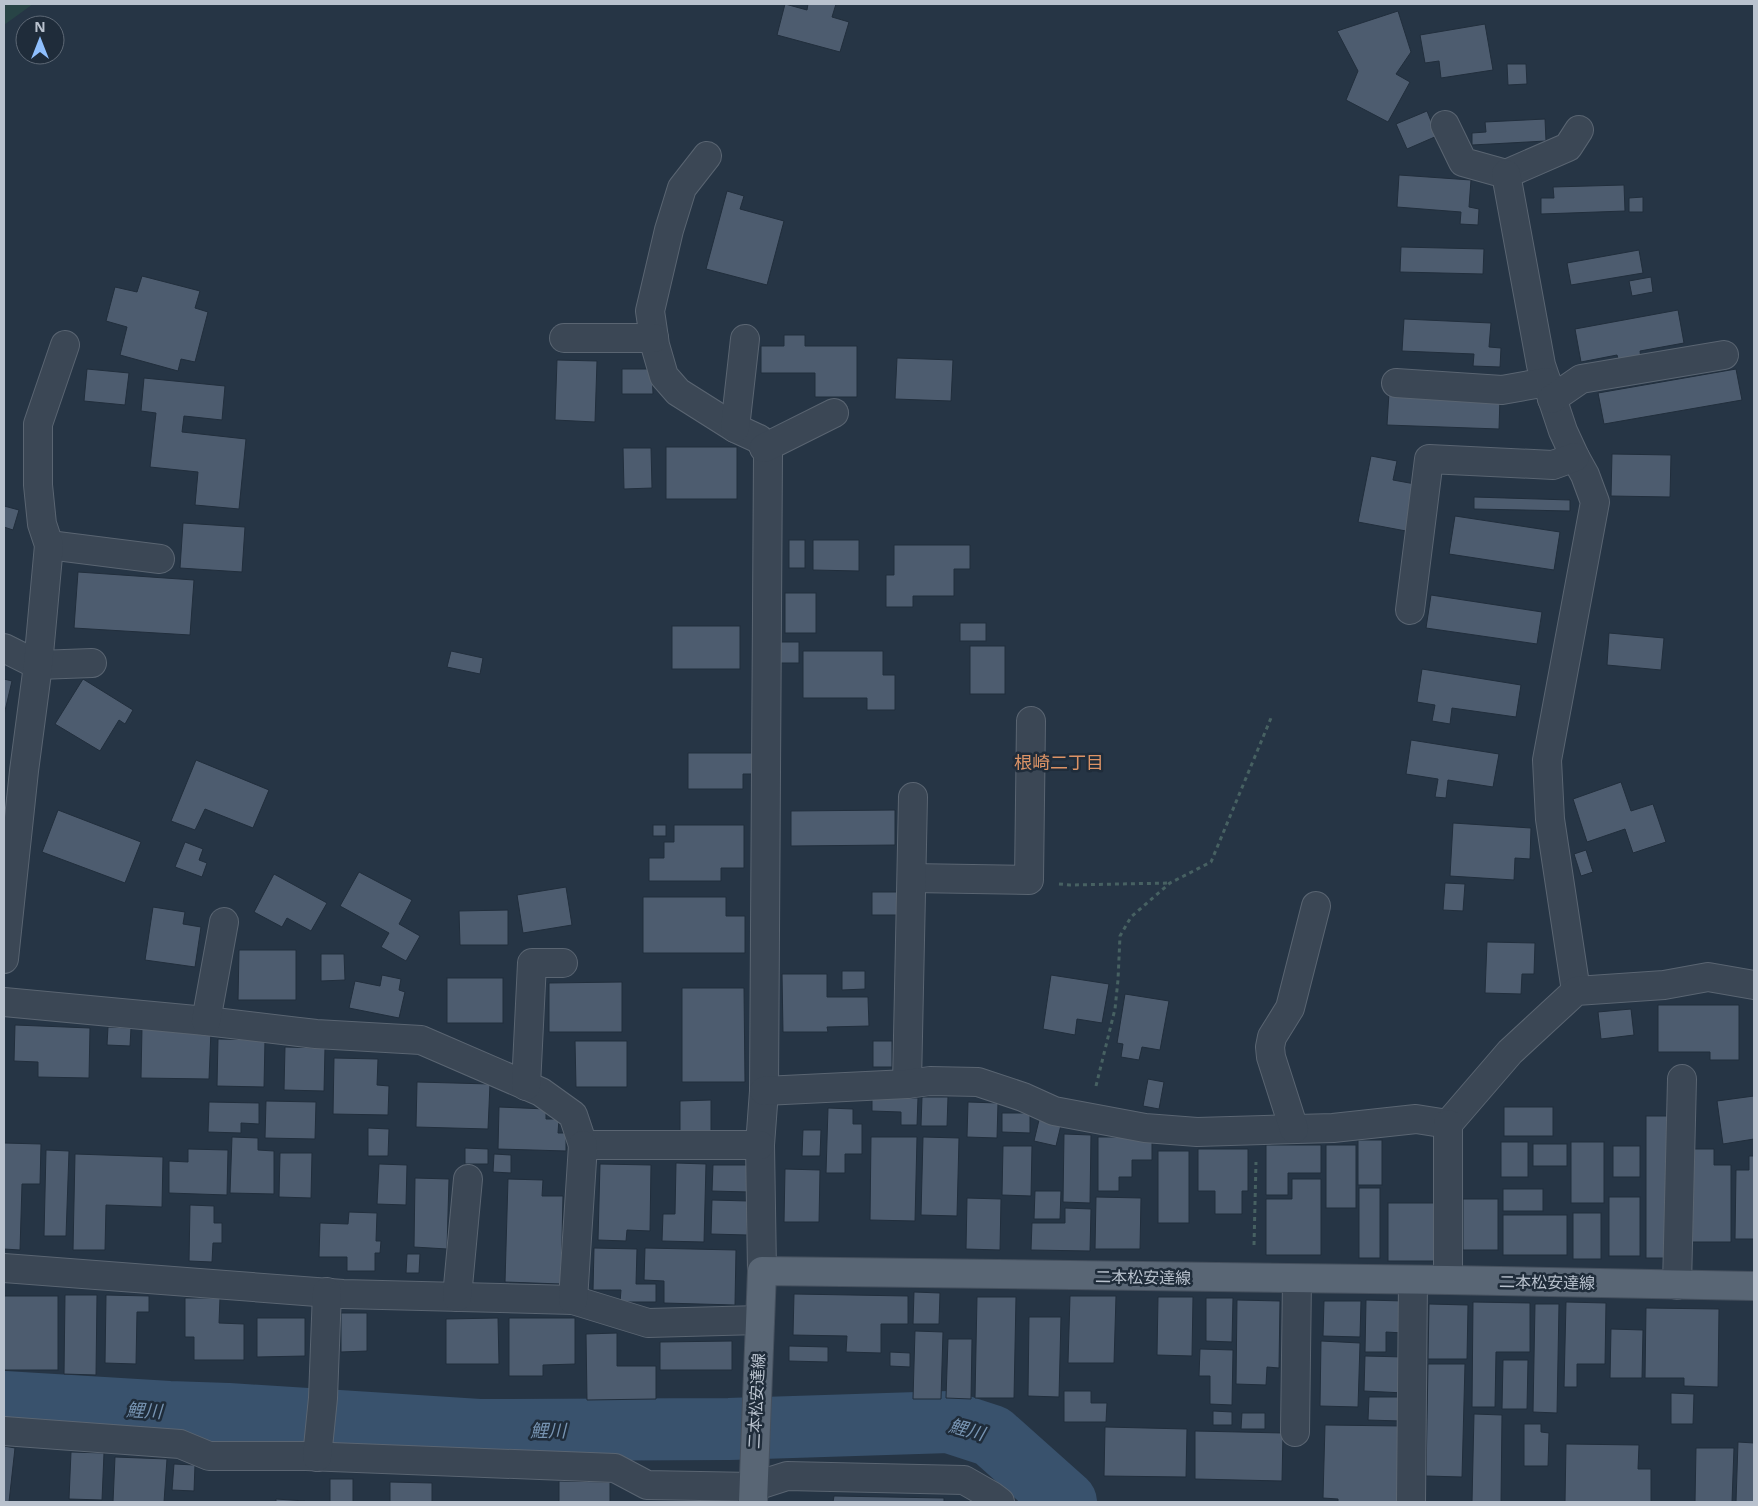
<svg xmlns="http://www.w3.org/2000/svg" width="1758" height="1506" font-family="'Open Sans','Noto Sans JP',sans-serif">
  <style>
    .green { fill: #284446 }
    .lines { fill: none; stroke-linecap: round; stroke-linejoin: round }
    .river { stroke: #39526d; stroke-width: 62 }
    .building { fill: #4d5c6f; stroke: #212e3c }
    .minor-casing { stroke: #5a6572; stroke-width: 30 }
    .major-casing { stroke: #45505e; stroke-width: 30 }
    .path { stroke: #476162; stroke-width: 3; stroke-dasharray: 4 4; stroke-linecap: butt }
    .minor { stroke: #3b4755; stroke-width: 28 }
    .major { stroke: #596675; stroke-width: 28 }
    .labels { text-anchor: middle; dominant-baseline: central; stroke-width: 5; stroke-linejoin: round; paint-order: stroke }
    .street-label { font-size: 16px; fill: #b9c2ce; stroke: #1f2c3a }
    .neighbourhood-label { font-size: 18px; fill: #dc9366; stroke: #1f2c3a }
    .water-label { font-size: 18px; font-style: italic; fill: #7794b2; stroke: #1f2c3a }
  </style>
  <rect width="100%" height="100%" fill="#263545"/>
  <!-- green -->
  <polygon class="green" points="4,4 33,4 4,25"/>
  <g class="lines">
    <!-- river -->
    <polyline class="river" points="4,1402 169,1412 228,1414 479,1430 729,1429 949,1422 992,1436 1066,1502"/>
  </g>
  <!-- building -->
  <g class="building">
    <polygon points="785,4 807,10 808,4 836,4 832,17 849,22 840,52 777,35"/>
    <polygon points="1398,11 1411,52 1396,74 1410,82 1388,122 1346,100 1358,71 1337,31"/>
    <polygon points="1485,24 1493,70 1441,78 1439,61 1425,63 1420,35"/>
    <polygon points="1507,64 1526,64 1527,84 1508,85"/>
    <polygon points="1427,111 1437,136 1407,149 1396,124"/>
    <polygon points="1545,119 1546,141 1472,145 1472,133 1486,132 1485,122"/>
    <polygon points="1399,175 1471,180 1469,207 1479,209 1478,225 1460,224 1461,212 1397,207"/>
    <polygon points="1624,185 1625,211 1541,214 1541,198 1554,198 1553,187"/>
    <polygon points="727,191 744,196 740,209 784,221 767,285 706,269"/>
    <polygon points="1643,197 1643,212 1629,212 1629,198"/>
    <polygon points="1401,247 1484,249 1483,274 1400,272"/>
    <polygon points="1639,250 1643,273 1571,285 1567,263"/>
    <polygon points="142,276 200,291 195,308 208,312 195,362 181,359 178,371 120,355 127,327 106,321 115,287 137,292"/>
    <polygon points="1651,277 1653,292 1632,296 1629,281"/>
    <polygon points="1678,310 1684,343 1640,351 1641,359 1619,363 1617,355 1581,362 1575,329"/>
    <polygon points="1404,319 1491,323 1489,347 1501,348 1500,367 1473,366 1474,354 1402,351"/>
    <polygon points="784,335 805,335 805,346 857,346 857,397 815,397 815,373 761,373 761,346 784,346"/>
    <polygon points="897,358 953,360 951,401 895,399"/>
    <polygon points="557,360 597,361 595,422 555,420"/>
    <polygon points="87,369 129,373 125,405 84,401"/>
    <polygon points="622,369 652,369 653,394 622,394"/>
    <polygon points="1736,369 1742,400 1604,424 1598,393"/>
    <polygon points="144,378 225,386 222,420 184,416 182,432 246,439 239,509 195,505 198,472 150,467 156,413 141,411"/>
    <polygon points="1389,393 1500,398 1499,429 1387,425"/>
    <rect x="666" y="447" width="71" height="52"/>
    <polygon points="623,448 651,448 652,488 624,489"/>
    <polygon points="1612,454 1671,455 1670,497 1611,496"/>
    <polygon points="1371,456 1397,461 1393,480 1415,484 1406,531 1358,522"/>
    <polygon points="1474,497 1570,500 1570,511 1474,509"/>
    <polygon points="4,506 19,510 13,530 4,527"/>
    <polygon points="1455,516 1560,532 1554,570 1449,554"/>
    <polygon points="183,523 245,527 242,572 180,568"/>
    <rect x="789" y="540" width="16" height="28"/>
    <polygon points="813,540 859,540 859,571 813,570"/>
    <polygon points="894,545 970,545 970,569 954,569 954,596 913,596 913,607 886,607 886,575 894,575"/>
    <polygon points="78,572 194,580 190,635 74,628"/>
    <rect x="785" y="593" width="31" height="40"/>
    <polygon points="1431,595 1542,612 1537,644 1426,628"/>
    <rect x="960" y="623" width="26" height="18"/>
    <rect x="672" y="626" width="68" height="43"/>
    <polygon points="1609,633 1664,638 1661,670 1607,665"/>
    <rect x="780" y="642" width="19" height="21"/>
    <rect x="970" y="646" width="35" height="48"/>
    <polygon points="451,651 483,658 480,674 447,667"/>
    <polygon points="803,651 883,651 883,675 895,675 895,710 867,710 867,698 803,698"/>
    <polygon points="1422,669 1521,685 1516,717 1452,708 1450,724 1432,721 1435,705 1417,702"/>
    <polygon points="4,679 12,681 4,715"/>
    <polygon points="83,679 133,710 125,724 119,720 100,751 55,724"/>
    <polygon points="1411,740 1499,754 1493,787 1448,780 1446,798 1435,797 1438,779 1406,774"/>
    <polygon points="688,753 756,753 756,774 743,774 743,789 688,789"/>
    <polygon points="196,760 269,790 253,828 205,809 195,830 171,821"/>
    <polygon points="1621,782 1631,811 1653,804 1666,842 1633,853 1625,829 1587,842 1573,799"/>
    <polygon points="58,810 141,842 125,883 42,852"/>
    <polygon points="895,810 895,845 791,846 791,811"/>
    <polygon points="1453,823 1531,828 1530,859 1515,858 1514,880 1450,876"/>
    <rect x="653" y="825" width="13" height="11"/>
    <polygon points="674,825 744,825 744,868 721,868 721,881 649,881 649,858 664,858 664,842 674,842"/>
    <polygon points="185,842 203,849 199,860 207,863 202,877 175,867"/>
    <polygon points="1586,850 1593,872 1581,876 1574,854"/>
    <polygon points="359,872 412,900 399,924 420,936 406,961 381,947 389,933 340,906"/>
    <polygon points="274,874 327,903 311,931 287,918 282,927 254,912"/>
    <polygon points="1445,883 1465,884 1463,911 1443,910"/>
    <polygon points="566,887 572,925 523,933 517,895"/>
    <rect x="872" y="892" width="25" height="23"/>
    <polygon points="643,897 726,897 726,916 745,916 745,953 643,953"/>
    <polygon points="153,907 185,912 183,924 201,927 195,967 145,960"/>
    <polygon points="508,910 508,945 460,945 459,911"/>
    <polygon points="1487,942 1535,943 1534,974 1522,974 1521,994 1485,993"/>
    <polygon points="239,950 296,950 296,1000 238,1000"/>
    <polygon points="321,954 344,954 345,980 321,981"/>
    <polygon points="842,971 865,971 865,989 842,990"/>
    <polygon points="782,974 827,974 827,997 868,997 869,1026 827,1027 828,1032 783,1032"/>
    <polygon points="382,975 401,979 399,990 405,992 399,1018 349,1008 355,981 380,986"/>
    <polygon points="1051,975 1109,984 1102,1023 1077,1019 1075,1035 1043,1029"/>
    <rect x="447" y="978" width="56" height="45"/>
    <polygon points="622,982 622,1032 549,1032 549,983"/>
    <polygon points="682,988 744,988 745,1082 682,1082"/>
    <polygon points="1125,994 1169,1001 1160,1050 1142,1047 1139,1060 1121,1057 1123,1044 1117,1043"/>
    <polygon points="1658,1005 1739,1005 1739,1060 1710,1060 1710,1052 1658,1052"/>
    <polygon points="1631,1009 1634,1035 1601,1039 1598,1012"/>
    <polygon points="15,1025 90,1028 89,1078 38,1077 38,1062 14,1061"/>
    <polygon points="108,1027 131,1028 130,1046 107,1045"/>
    <polygon points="142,1028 211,1030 209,1079 141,1078"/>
    <polygon points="218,1039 265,1040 264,1087 217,1086"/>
    <polygon points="575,1041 627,1041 627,1087 576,1087"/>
    <rect x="873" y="1041" width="19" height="26"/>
    <polygon points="285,1047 325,1048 324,1091 284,1090"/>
    <polygon points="334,1058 378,1059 377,1085 389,1086 388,1115 333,1114"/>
    <polygon points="1148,1079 1164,1082 1159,1109 1143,1106"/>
    <polygon points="417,1082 490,1084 488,1129 416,1127"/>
    <polygon points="1754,1096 1754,1139 1723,1144 1717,1101"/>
    <polygon points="872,1097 918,1098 917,1125 901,1125 901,1112 872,1111"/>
    <polygon points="922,1097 948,1097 947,1126 921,1126"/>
    <polygon points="711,1100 711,1131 680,1131 680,1101"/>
    <polygon points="266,1101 316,1102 315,1139 265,1138"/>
    <polygon points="209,1102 259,1103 259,1124 241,1123 241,1133 208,1132"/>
    <polygon points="968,1102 998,1103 997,1138 967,1137"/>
    <polygon points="499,1107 546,1109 546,1119 559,1119 558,1133 566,1133 566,1151 498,1149"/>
    <rect x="1504" y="1107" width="49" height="29"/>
    <polygon points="828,1108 853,1109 853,1124 862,1124 862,1154 845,1154 845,1173 826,1173"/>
    <polygon points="1002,1113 1030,1113 1030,1133 1002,1132"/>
    <rect x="1646" y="1116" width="22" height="142"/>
    <polygon points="1039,1120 1061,1125 1056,1146 1034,1141"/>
    <polygon points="368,1128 389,1129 388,1156 368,1156"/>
    <polygon points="803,1130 821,1130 820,1156 802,1156"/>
    <polygon points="1064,1134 1091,1135 1090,1203 1063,1202"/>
    <polygon points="232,1137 258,1138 258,1150 274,1151 274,1194 230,1193"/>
    <polygon points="871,1137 917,1137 915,1221 870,1220"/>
    <polygon points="923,1137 959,1138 957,1216 921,1215"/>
    <polygon points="1098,1137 1152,1137 1152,1160 1132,1160 1132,1177 1119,1177 1119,1191 1098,1191"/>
    <rect x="1358" y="1140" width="24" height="45"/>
    <rect x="1501" y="1142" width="27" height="35"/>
    <rect x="1571" y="1142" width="33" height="61"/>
    <polygon points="4,1143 41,1144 40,1184 22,1184 20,1250 4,1249"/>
    <rect x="1533" y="1144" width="34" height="22"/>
    <polygon points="1266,1145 1321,1145 1321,1173 1288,1173 1288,1195 1266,1195"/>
    <rect x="1326" y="1145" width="30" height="63"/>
    <polygon points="1003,1146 1032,1146 1031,1196 1002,1195"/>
    <rect x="1613" y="1146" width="27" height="31"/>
    <polygon points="465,1148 488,1149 488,1164 465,1164"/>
    <polygon points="188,1149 228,1150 227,1195 169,1193 169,1161 188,1162"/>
    <polygon points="1198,1149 1248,1149 1248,1191 1242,1191 1242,1214 1215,1214 1215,1191 1198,1191"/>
    <polygon points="1689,1149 1714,1149 1714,1165 1731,1165 1731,1242 1689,1242"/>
    <polygon points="46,1150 69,1151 66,1236 44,1236"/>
    <rect x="1158" y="1151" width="31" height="72"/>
    <polygon points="280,1153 312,1153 311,1198 279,1197"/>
    <polygon points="75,1154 163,1157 162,1207 106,1205 105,1250 73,1250"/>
    <polygon points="494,1154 511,1155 511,1173 493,1172"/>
    <polygon points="1749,1156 1754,1156 1754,1239 1735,1239 1736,1170 1749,1170"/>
    <polygon points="676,1163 706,1164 704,1242 662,1241 663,1214 675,1214"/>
    <polygon points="379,1164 407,1165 406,1205 377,1204"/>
    <polygon points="600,1164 651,1165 650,1231 627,1230 626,1241 598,1240"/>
    <polygon points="713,1165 750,1165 749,1192 712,1191"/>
    <polygon points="785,1169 820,1170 819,1222 784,1222"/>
    <polygon points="415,1178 449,1179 447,1249 414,1247"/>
    <polygon points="508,1179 543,1180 542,1196 563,1196 561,1284 505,1282"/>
    <polygon points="1292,1179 1321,1179 1321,1255 1266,1255 1266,1199 1292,1199"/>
    <rect x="1359" y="1188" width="21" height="70"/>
    <rect x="1503" y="1189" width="40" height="22"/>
    <polygon points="1035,1191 1061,1191 1060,1219 1034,1219"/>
    <polygon points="1096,1197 1141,1198 1140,1249 1095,1249"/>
    <rect x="1609" y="1197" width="31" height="59"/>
    <polygon points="967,1198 1001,1199 1000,1250 966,1249"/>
    <rect x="1463" y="1199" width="35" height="51"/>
    <polygon points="712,1200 748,1201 747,1235 711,1234"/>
    <rect x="1388" y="1203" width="50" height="58"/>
    <polygon points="190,1205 214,1206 214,1223 222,1223 222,1243 213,1243 212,1262 189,1261"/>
    <polygon points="1065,1208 1091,1209 1090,1251 1031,1250 1032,1223 1065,1223"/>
    <polygon points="349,1212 377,1213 376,1241 381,1241 380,1253 375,1253 375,1271 347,1271 347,1257 319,1257 320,1223 348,1224"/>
    <rect x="1573" y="1213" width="28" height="46"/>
    <rect x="1503" y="1215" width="64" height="40"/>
    <polygon points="594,1248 637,1249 636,1284 656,1284 656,1302 620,1302 621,1290 593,1290"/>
    <polygon points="645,1248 736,1250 735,1305 664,1303 664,1281 644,1280"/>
    <polygon points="407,1254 420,1254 419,1273 406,1273"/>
    <polygon points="914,1292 940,1293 939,1324 913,1324"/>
    <polygon points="794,1294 908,1296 908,1324 881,1324 881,1353 846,1352 847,1336 793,1335"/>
    <polygon points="65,1295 97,1295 96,1375 64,1374"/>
    <polygon points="106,1295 149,1296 149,1312 137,1312 136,1364 105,1363"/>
    <rect x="4" y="1296" width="54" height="74"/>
    <polygon points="1070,1296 1116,1296 1114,1363 1068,1363"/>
    <polygon points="977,1297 1016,1297 1014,1398 975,1398"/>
    <polygon points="1158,1297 1193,1297 1192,1356 1157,1355"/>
    <polygon points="185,1298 220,1298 219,1323 244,1324 244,1360 194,1360 194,1337 185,1337"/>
    <polygon points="1206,1298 1233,1298 1232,1342 1206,1341"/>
    <polygon points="1237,1300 1280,1301 1279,1368 1267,1367 1266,1385 1236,1384"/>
    <polygon points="1366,1300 1404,1301 1403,1333 1386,1332 1386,1352 1365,1352"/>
    <polygon points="1324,1301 1361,1301 1360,1337 1323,1336"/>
    <polygon points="1473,1302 1530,1303 1530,1352 1496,1352 1495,1407 1472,1407"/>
    <polygon points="1566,1302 1606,1303 1605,1364 1577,1364 1577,1387 1564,1387"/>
    <polygon points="1429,1304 1468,1305 1467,1359 1428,1359"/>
    <polygon points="1535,1304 1559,1304 1557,1413 1533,1412"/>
    <polygon points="1646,1308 1719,1309 1718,1387 1684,1386 1684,1378 1645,1378"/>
    <polygon points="341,1313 367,1313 367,1351 341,1352"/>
    <polygon points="1029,1317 1061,1317 1059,1397 1028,1396"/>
    <polygon points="257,1318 305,1318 305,1356 257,1357"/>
    <polygon points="498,1318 499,1364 446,1364 446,1319"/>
    <polygon points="509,1318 575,1318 575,1364 543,1365 543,1376 509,1376"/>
    <polygon points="1611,1329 1643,1330 1642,1378 1610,1378"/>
    <polygon points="915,1331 943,1332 941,1399 913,1399"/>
    <polygon points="617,1333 617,1366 656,1366 656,1399 587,1400 586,1334"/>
    <polygon points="948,1339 972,1339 971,1399 946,1398"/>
    <polygon points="732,1341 732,1370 660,1370 660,1342"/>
    <polygon points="1321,1341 1360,1343 1358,1407 1320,1406"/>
    <polygon points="789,1346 828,1347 828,1362 789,1361"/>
    <polygon points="1200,1349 1233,1350 1232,1405 1210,1404 1210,1376 1199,1376"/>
    <polygon points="890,1352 910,1353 910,1367 890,1366"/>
    <polygon points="1365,1356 1404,1357 1404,1393 1364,1391"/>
    <polygon points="1503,1360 1528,1360 1527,1409 1502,1409"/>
    <polygon points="1428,1364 1465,1364 1462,1477 1426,1476"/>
    <polygon points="1064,1391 1091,1391 1091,1403 1107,1403 1106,1422 1064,1422"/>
    <polygon points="1671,1393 1694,1394 1693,1424 1671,1424"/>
    <polygon points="1369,1397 1402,1397 1401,1421 1368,1420"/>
    <polygon points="1213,1411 1232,1412 1232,1425 1213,1425"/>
    <polygon points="1242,1413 1265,1413 1265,1429 1241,1429"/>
    <polygon points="1474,1414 1502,1415 1501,1502 1472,1502"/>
    <polygon points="1524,1424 1541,1424 1541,1432 1549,1433 1548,1466 1524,1466"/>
    <polygon points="1325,1425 1401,1426 1399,1502 1338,1502 1338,1499 1323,1498"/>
    <polygon points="1105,1427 1187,1429 1186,1477 1104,1476"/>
    <polygon points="1195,1431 1283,1433 1282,1481 1195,1479"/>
    <polygon points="1738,1442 1754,1443 1754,1502 1736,1502"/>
    <polygon points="1566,1444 1639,1445 1638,1469 1651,1469 1651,1502 1565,1502"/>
    <polygon points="4,1446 15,1448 9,1502 4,1502"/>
    <polygon points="1696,1448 1734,1448 1732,1502 1695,1502"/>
    <polygon points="71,1452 104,1453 102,1500 69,1499"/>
    <polygon points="115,1457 167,1459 164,1502 113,1502"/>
    <polygon points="174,1464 195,1465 194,1491 172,1490"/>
    <rect x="330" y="1479" width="23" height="23"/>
    <polygon points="559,1481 610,1482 610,1502 559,1502"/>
    <polygon points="390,1482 432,1483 432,1502 390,1502"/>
    <polygon points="834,1496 944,1498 944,1502 833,1502"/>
    <polygon points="276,1499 305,1501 305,1502 276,1502"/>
  </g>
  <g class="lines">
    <!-- minor casing -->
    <g class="minor-casing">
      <g id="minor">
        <polyline points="1445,125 1463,162 1506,174 1568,147 1579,130"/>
        <polyline points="707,156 682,188 669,230 650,311 655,345 664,376 678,392 735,428 759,439 768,453 764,1091 760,1145 762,1271"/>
        <polyline points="1506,174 1541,365 1563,431 1575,457 1585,475 1595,502 1547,760 1550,819 1576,991"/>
        <polyline points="564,338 654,338"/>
        <polyline points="1396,383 1502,390 1547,382"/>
        <polyline points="1552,399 1581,379 1724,355"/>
        <polyline points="735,428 745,339"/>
        <polyline points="764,448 834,413"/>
        <polyline points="49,545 160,559"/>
        <polyline points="1410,610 1429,459 1553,465 1575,457"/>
        <polyline points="4,648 38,665 92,663"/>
        <polyline points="912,878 1029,880 1031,721"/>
        <polyline points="4,959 24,771 38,665 49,545 42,524 38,485 38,424 65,345"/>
        <polyline points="4,1002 206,1021 316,1034 421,1040 541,1092 573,1115 583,1145 760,1145"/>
        <polyline points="206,1021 224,922"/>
        <polyline points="907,1084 913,797"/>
        <polyline points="526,1086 532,963 563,963"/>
        <polyline points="764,1091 907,1084 930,1081 978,1082 1023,1097 1054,1111 1145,1128 1197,1132 1333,1128 1416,1119 1448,1124 1510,1052 1576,991 1664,985 1708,977 1754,985"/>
        <polyline points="1294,1129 1271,1057 1270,1047 1272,1037 1290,1008 1316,906"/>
        <polyline points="4,1268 343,1294 573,1300 648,1323 760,1320"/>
        <polyline points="1448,1280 1448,1124"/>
        <polyline points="1677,1285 1682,1079"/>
        <polyline points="457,1297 468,1179"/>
        <polyline points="573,1300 583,1145"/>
        <polyline points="4,1431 180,1444 209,1456 306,1456 615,1468 647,1485 753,1487 787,1476 964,1480 992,1496 1000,1502"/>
        <polyline points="1295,1432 1297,1279"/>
        <polyline points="317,1457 323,1398 327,1292"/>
        <polyline points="1411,1502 1413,1280"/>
      </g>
    </g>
    <!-- major casing -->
    <g class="major-casing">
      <polyline id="major" points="753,1502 762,1271 1448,1280 1754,1286"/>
    </g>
    <!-- path -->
    <g class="path">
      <polyline points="1059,884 1070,885 1170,883"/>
      <polyline points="1096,1086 1115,1009 1118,980 1120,936 1131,917 1170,883 1211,862 1271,718"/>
      <polyline points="1254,1245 1256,1162"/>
    </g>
    <!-- minor -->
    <use href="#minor" class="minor"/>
    <!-- major -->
    <use href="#major" class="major"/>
  </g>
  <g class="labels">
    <!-- street labels -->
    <g class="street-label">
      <text transform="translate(1143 1277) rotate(1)">二本松安達線</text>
      <text transform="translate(1547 1282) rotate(1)">二本松安達線</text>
      <text transform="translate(756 1401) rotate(-87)">二本松安達線</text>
    </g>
    <!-- neighbourhood labels -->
    <g class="neighbourhood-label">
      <text x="1059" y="762">根崎二丁目</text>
    </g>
    <!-- water labels -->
    <g class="water-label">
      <text transform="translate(144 1410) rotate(3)">鯉川</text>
      <text transform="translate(967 1429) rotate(15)">鯉川</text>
      <text x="548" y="1430">鯉川</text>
    </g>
  </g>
  <!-- border -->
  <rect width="1758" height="1506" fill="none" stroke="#b9c2ce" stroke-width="10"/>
  <!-- north arrow -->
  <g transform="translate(40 40)"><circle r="24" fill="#1f2c3a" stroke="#5d6875"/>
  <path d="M0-4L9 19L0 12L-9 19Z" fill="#8fbffd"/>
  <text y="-8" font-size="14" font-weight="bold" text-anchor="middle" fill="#b9c2ce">N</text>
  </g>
</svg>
